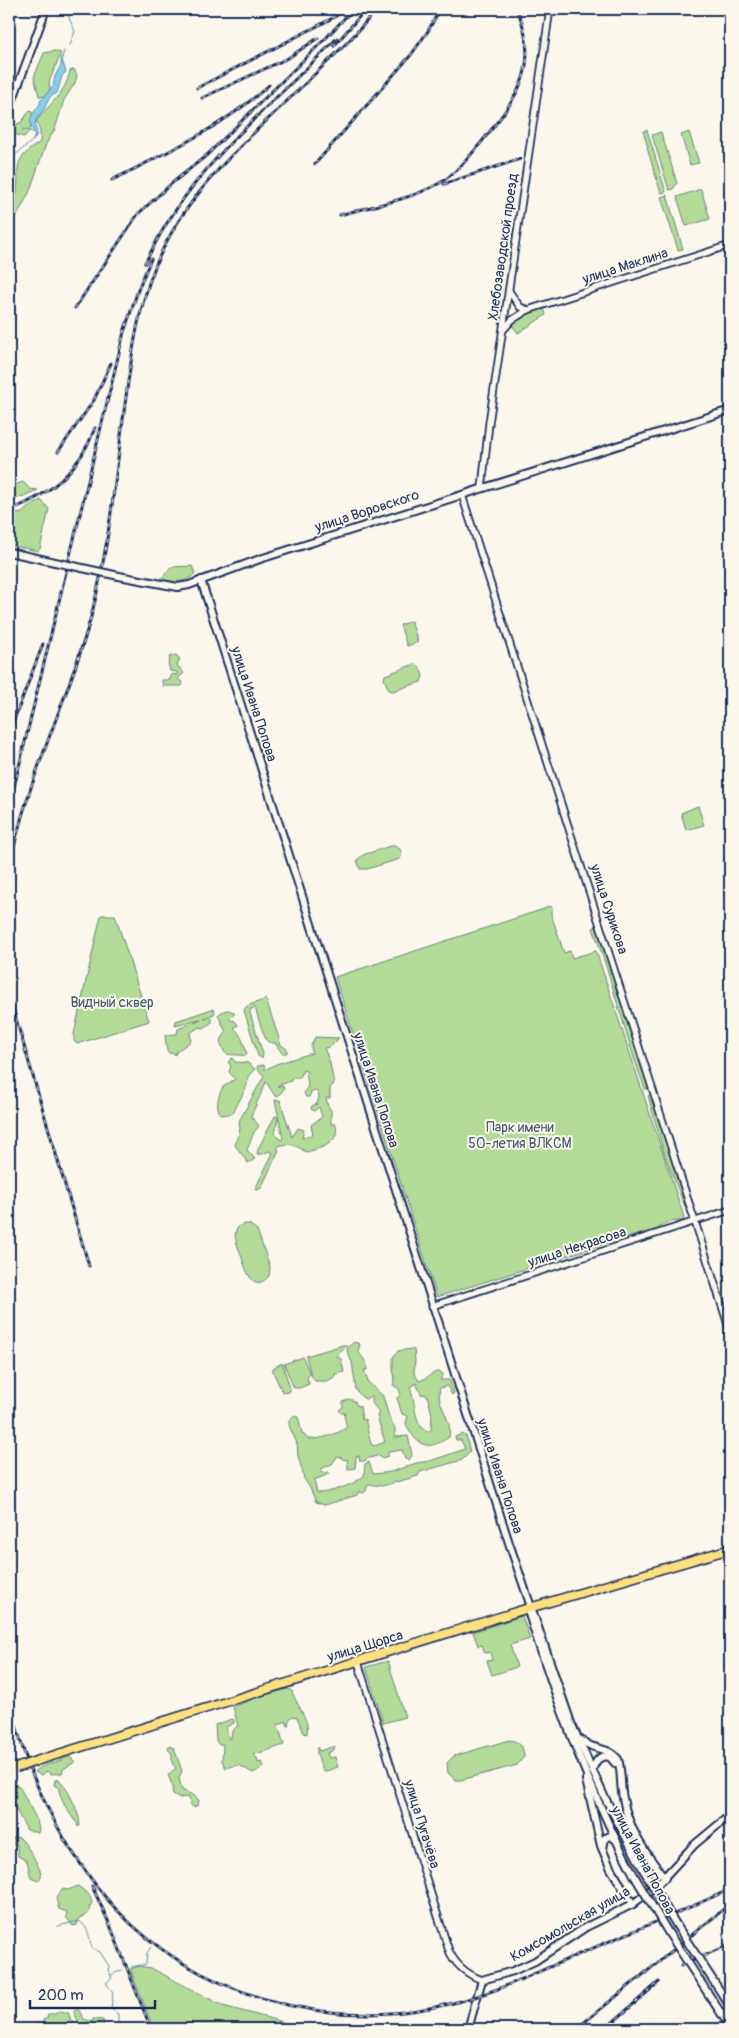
<svg xmlns="http://www.w3.org/2000/svg" width="739" height="2038" font-family="Pangolin,sans-serif">
  <style>
    .green { fill: #b3db98; stroke: #67857b; fill-rule: evenodd }
    .water { fill: #88ceea; stroke: #5c8eb2 }
    .lines { fill: none; stroke-linecap: round; stroke-linejoin: round }
    .stream { stroke: #5c8eb2; stroke-width: 1 }
    .tertiary-casing { stroke: #1b2f5e; stroke-width: 9 }
    .secondary-casing { stroke: #1b2f5e; stroke-width: 10 }
    .primary-casing { stroke: #1b2f5e; stroke-width: 11 }
    .tertiary { stroke: #fbf7ec; stroke-width: 5.5 }
    .secondary { stroke: #fbf7ec; stroke-width: 6 }
    .primary { stroke: #fde080; stroke-width: 8 }
    .rail-casing { stroke: #1b2f5e; stroke-width: 3 }
    .rail { stroke: #fbf7ec; stroke-width: 1; stroke-dasharray: 4; stroke-linecap: butt }
    .secondary-bridge-casing { stroke: #1b2f5e; stroke-width: 10; stroke-linecap: butt }
    .primary-bridge-casing { stroke: #1b2f5e; stroke-width: 11; stroke-linecap: butt }
    .secondary-bridge { stroke: #fbf7ec; stroke-width: 6 }
    .primary-bridge { stroke: #fde080; stroke-width: 8 }
    .labels { text-anchor: middle; dominant-baseline: central; stroke-width: 4; stroke-linejoin: round; paint-order: stroke }
    .street-label { font-size: 14px; fill: #1b2f5e; stroke: #fbf7ec }
    .park-label { font-size: 14px; fill: #415a6c; stroke: #fbf7ec }
  </style>
  <rect width="100%" height="100%" fill="#fbf7ec"/>
  <filter id="ink" filterUnits="userSpaceOnUse"><feTurbulence type="fractalNoise" baseFrequency=".02" numOctaves="2"/><feDisplacementMap in="SourceGraphic" scale="10" xChannelSelector="R" yChannelSelector="G"/><feConvolveMatrix kernelMatrix="1 2 1 2 8 2 1 2 1" color-interpolation-filters="sRGB"/></filter>
  <g filter="url(#ink)">
    <!-- green -->
    <g class="green">
      <polygon points="54,51 61,53 49,82 50,89 45,97 39,96 34,77 44,53"/>
      <path d="M74 69 77 75 75 83 64 100 55 129 46 144 29 193 9 231C9 220 14 208 11 199L17 194C20 164 11 162 40 142V131L36 121C50 103 65 95 70 71Z"/>
      <path d="M29 111 32 112C34 123 31 130 24 137L14 134 17 124 22 122Z"/>
      <polygon points="647,130 666,192 661,193 647,148 648,148 643,131"/>
      <polygon points="661,132 677,183 673,189 669,190 652,135"/>
      <polygon points="689,132 699,163 690,165 681,135"/>
      <polygon points="701,189 710,219 686,226 677,197"/>
      <polygon points="667,195 683,249 678,250 661,197"/>
      <polygon points="544,308 546,315 518,333 511,324 522,317"/>
      <polygon points="23,482 30,489 38,490 9,502 9,487"/>
      <polygon points="41,500 49,509 40,549 38,551 9,545 9,515 22,513 32,504"/>
      <path d="M192 566 195 573C187 584 171 582 159 581L171 567Z"/>
      <polygon points="411,621 418,642 407,646 400,625"/>
      <polygon points="176,655 180,659 177,665 184,673 178,679 183,683 182,686 163,686 162,680 170,680 172,674 177,675 177,672 170,671 168,663 170,661 169,657"/>
      <polygon points="415,664 419,666 423,676 421,682 393,691 389,690 384,679 385,675"/>
      <polygon points="698,806 704,825 686,830 681,813"/>
      <polygon points="390,846 396,846 400,849 402,854 400,859 367,869 360,869 357,860 363,855"/>
      <path d="M548 906 552 907 551 914 564 953 570 951 572 958 596 951 684 1217 683 1221C675 1221 663 1222 658 1229L607 1243 437 1297 335 977 544 909Z"/>
      <polygon points="101,915 115,915 149,1021 77,1044 74,1041 74,1034"/>
      <polygon points="596,926 604,947 649,1087 648,1089 645,1089 634,1058 607,969 593,928"/>
      <path d="M266 999 281 1045 287 1049V1053H282L275 1043C272 1043 270 1043 267 1041 265 1040 256 1012 255 1007L250 1010V1013L263 1054 262 1058 258 1056 244 1010 247 1006Z"/>
      <polygon points="212,1009 215,1010 214,1014 204,1018 211,1018 212,1022 204,1028 199,1027 190,1033 191,1041 177,1051 175,1055 172,1052 170,1054 167,1051 165,1035 177,1034 178,1029 201,1019 175,1025 176,1021"/>
      <path d="M228 1010 234 1012V1015L229 1018 231 1020 235 1021 238 1025 234 1028C241 1034 245 1045 247 1055 245 1056 242 1055 239 1055 223 1054 227 1057 220 1042L226 1032 218 1015 223 1011Z"/>
      <path d="M315 1037 339 1038 330 1047 324 1048 330 1063 334 1084 330 1088V1098H326L328 1106 331 1110V1124H336C340 1144 322 1148 306 1152 297 1146 288 1141 277 1147L279 1150 277 1154 263 1184 261 1188 257 1190 256 1187 273 1153 269 1151 263 1154H257L258 1149 275 1116 278 1117 275 1135 281 1140 283 1138 275 1100H280L292 1137 298 1128 304 1130 302 1138 313 1134 311 1125 322 1117 319 1107 314 1111 311 1109 312 1106 317 1104 319 1097 317 1091 311 1092 309 1097H306L304 1093 308 1086 306 1071 303 1070 300 1078H292L291 1081 277 1086H283L284 1089 278 1096H275L266 1082 251 1116 259 1126 254 1132 247 1150 255 1159 248 1163 235 1145 240 1129 239 1121 264 1076 257 1068 258 1066 264 1065 265 1070 276 1064 312 1053 311 1046Z"/>
      <path d="M232 1058 235 1062 248 1063 255 1069 248 1076C249 1089 237 1102 233 1113L223 1115C214 1110 218 1095 223 1087L235 1079 229 1072 231 1066 228 1062Z"/>
      <polygon points="651,1095 688,1209 686,1210 665,1156 648,1096"/>
      <path d="M249 1224 257 1230 270 1267 269 1276C253 1294 246 1270 242 1258 240 1250 233 1239 236 1231 238 1225 243 1224 249 1224Z"/>
      <path d="M354 1342 360 1344 358 1351C362 1358 368 1361 367 1370H364L368 1382 383 1396 389 1417 395 1428V1437L408 1436 412 1455 409 1460 405 1458 402 1450 388 1452V1456L382 1458 380 1455 366 1459 365 1461H360L359 1456H356L355 1468 348 1469 347 1459 344 1460 340 1457 336 1458 332 1464 321 1469 322 1473 328 1472 329 1474 314 1480 317 1493C331 1493 353 1485 364 1476L365 1464 369 1462 373 1474 391 1472 416 1463 430 1461 465 1449 461 1440H456L455 1437 462 1434 466 1436 470 1452 462 1460 420 1472 418 1476 382 1486 368 1484 366 1491 363 1493 359 1491 357 1495 325 1505 316 1502 309 1486 304 1479C303 1471 300 1464 298 1456 297 1452 298 1448 297 1444 295 1436 288 1429 289 1421L293 1416 298 1417 302 1433 308 1439C319 1440 339 1434 347 1427L344 1416 345 1413H341L339 1410 343 1407V1402L349 1399 355 1401 356 1405 360 1406 362 1420 365 1419 371 1444 374 1446 385 1442 377 1416 379 1412 372 1403V1395L366 1399 363 1398 356 1390 352 1362 347 1351 348 1347Z"/>
      <polygon points="343,1345 346,1345 346,1347 339,1352 337,1356 341,1359 344,1372 335,1374 335,1377 327,1381 315,1381 311,1375 306,1356"/>
      <path d="M411 1349 414 1350 415 1360 414 1373 419 1381C428 1379 431 1371 441 1372L443 1375 440 1380H450L454 1393 452 1395 447 1386 440 1388C435 1405 453 1417 449 1437 427 1452 417 1446 406 1424L408 1416 402 1414 397 1398 401 1395 399 1389 393 1385 395 1378 393 1370V1357L398 1351ZM416 1383 421 1394 427 1395 432 1414 431 1430 427 1432C413 1424 416 1401 410 1387Z"/>
      <polygon points="303,1357 310,1374 307,1377 309,1384 300,1388 294,1388 284,1364"/>
      <polygon points="282,1363 290,1388 290,1391 286,1393 282,1391 273,1372 273,1368"/>
      <polygon points="522,1616 530,1639 510,1645 517,1667 492,1675 487,1661 492,1660 490,1652 485,1653 482,1645 478,1646 473,1632"/>
      <polygon points="388,1661 405,1717 383,1723 366,1667"/>
      <path d="M288 1689 292 1691C296 1705 310 1719 307 1734L304 1733 297 1717 292 1716 289 1720 288 1726 286 1721 278 1725 284 1745 253 1755 257 1758 258 1763 262 1762 264 1767 253 1773 239 1765 226 1768 222 1761 223 1744 219 1745 216 1741 215 1725 232 1719 234 1720V1723L226 1727 229 1739H231L232 1731 238 1726 233 1707 263 1695Z"/>
      <path d="M509 1740C519 1741 524 1747 524 1757L517 1765 461 1780H456L448 1773 447 1763 454 1756Z"/>
      <polygon points="169,1746 174,1748 182,1771 179,1778 182,1790 193,1795 199,1800 198,1805 194,1807 190,1805 189,1798 186,1797 180,1798 173,1794 172,1791 173,1787 168,1775 176,1768 172,1763 172,1754 168,1749"/>
      <polygon points="335,1746 332,1751 327,1753 329,1758 335,1757 338,1767 323,1772 317,1754 317,1747 319,1751"/>
      <path d="M67 1757H70L75 1762 63 1769 62 1773 51 1774 47 1771 41 1775 35 1772C42 1763 57 1764 67 1757Z"/>
      <path d="M59 1779C68 1789 80 1813 80 1826H77L78 1824C71 1817 58 1797 59 1788L54 1785 55 1780Z"/>
      <path d="M14 1784 19 1786 37 1820 39 1830 38 1833 27 1830C22 1821 7 1795 10 1786Z"/>
      <path d="M19 1837C27 1844 38 1864 41 1873 42 1877 40 1878 38 1881L31 1878 27 1861 18 1856 17 1844 9 1846V1839Z"/>
      <path d="M78 1886C87 1894 90 1892 92 1904L89 1907 90 1911 87 1915 79 1918 77 1925 73 1926 66 1917 67 1912 59 1909 56 1898 62 1889 68 1890Z"/>
      <polygon points="140,1966 151,1968 223,2006 294,2025 341,2029 154,2029 130,1969"/>
      <path d="M77 2007 84 2019 92 2022 93 2019 103 2020 104 2025C96 2032 89 2028 80 2026L74 2012Z"/>
      <polygon points="59,2011 68,2012 71,2020 75,2023 73,2027 65,2029 33,2029 36,2024 43,2023 43,2020 47,2018 48,2014 55,2014"/>
    </g>
    <!-- water -->
    <path class="water" d="M61 57 66 72 62 76 57 93 50 97 44 109 36 120 35 125 37 134 33 141 35 134C26 121 32 115 40 104V101L53 87 55 76 61 65Z"/>
    <g class="lines">
      <!-- stream -->
      <g class="stream">
        <polyline points="69,9 69,18 75,31 70,45"/>
        <polyline points="62,58 64,51"/>
        <polyline points="22,129 33,132"/>
        <path d="M9 193C14 182 7 172 11 162 16 151 26 148 33 140"/>
        <path d="M58 1926 79 1921C89 1927 89 1938 92 1948L100 1952 109 1966 108 1970 112 1978 106 1983 113 1992 111 2009 118 2014V2022L126 2029"/>
        <polyline points="131,1967 146,1964 147,1953 151,1947"/>
        <polyline points="111,1975 122,1970"/>
      </g>
      <!-- tertiary casing -->
      <g class="tertiary-casing">
        <g id="tertiary">
          <polyline points="509,291 520,307 528,310"/>
          <polyline points="504,329 512,320 528,310 730,245"/>
          <polyline points="482,488 489,423 550,9"/>
          <polyline points="462,495 730,1331"/>
          <polyline points="432,1306 730,1210"/>
          <path d="M358 1662 448 1948C454 1964 466 1974 482 1980"/>
        </g>
      </g>
      <!-- secondary casing -->
      <g class="secondary-casing">
        <g id="secondary">
          <polyline points="9,110 46,9"/>
          <polyline points="119,576 178,587 189,585 260,559 730,410"/>
          <polyline points="201,580 510,1546 571,1723 604,1796 644,1871"/>
          <path d="M531 1607 529 1614C558 1705 590 1793 635 1877"/>
          <path d="M581 1740C592 1751 608 1746 618 1759 622 1772 620 1785 623 1798 628 1829 646 1854 665 1878"/>
          <path d="M592 1771C595 1762 599 1754 610 1757L615 1763"/>
          <polyline points="586,1780 601,1846 611,1869 633,1904"/>
          <polyline points="603,1849 605,1838 610,1836 615,1839"/>
          <polyline points="468,2029 482,1980 513,1971 535,1961 586,1927 633,1904 657,1885 694,1845 730,1815"/>
        </g>
      </g>
      <!-- primary casing -->
      <g class="primary-casing">
        <polyline id="primary" points="36,1761 519,1611 730,1549"/>
      </g>
      <!-- tertiary -->
      <use href="#tertiary" class="tertiary"/>
      <!-- secondary -->
      <use href="#secondary" class="secondary"/>
      <!-- primary -->
      <use href="#primary" class="primary"/>
      <!-- rail casing -->
      <g class="rail-casing">
        <g id="rail">
          <polyline points="334,46 366,9"/>
          <polyline points="197,88 331,19 347,9"/>
          <polyline points="202,98 288,58 318,38"/>
          <polyline points="315,164 411,55 428,31 440,9"/>
          <path d="M112 180C168 152 223 127 269 85"/>
          <polyline points="444,184 520,159"/>
          <path d="M340 215C372 206 409 200 438 184 457 173 470 156 484 139 519 95 541 66 517 9"/>
          <path d="M145 263C153 248 160 233 169 220 212 151 281 96 337 38"/>
          <polyline points="75,308 138,214 171,184 207,155 326,38 353,9"/>
          <polyline points="58,452 94,400 111,363"/>
          <path d="M9 510C50 496 80 469 95 428"/>
          <polyline points="9,733 43,644"/>
          <polyline points="9,808 124,332 139,287 151,259"/>
          <path d="M9 872C24 782 69 701 92 613 109 547 115 479 124 412 132 350 140 285 173 230 210 168 269 120 320 69 340 50 360 31 376 9"/>
          <polyline points="9,995 89,1266"/>
          <path d="M9 1689C17 1746 39 1796 68 1845"/>
          <path d="M64 1839C80 1863 96 1888 116 1909 196 1994 322 2030 435 2007 485 1998 531 1975 577 1955 628 1933 680 1913 730 1889"/>
          <polyline points="92,1886 110,1925 151,2029"/>
          <polyline points="681,1966 730,1944"/>
          <polyline points="576,2029 730,1904"/>
          <polyline points="605,2029 659,1982"/>
        </g>
      </g>
      <!-- rail -->
      <use href="#rail" class="rail"/>
      <!-- secondary-bridge casing -->
      <g class="secondary-bridge-casing">
        <g id="secondary-bridge">
          <polyline points="9,552 119,576"/>
          <polyline points="644,1871 677,1926 730,2006"/>
          <polyline points="635,1877 668,1932 730,2027"/>
        </g>
      </g>
      <!-- primary-bridge casing -->
      <g class="primary-bridge-casing">
        <polyline id="primary-bridge" points="16,1768 36,1761"/>
      </g>
      <!-- secondary-bridge -->
      <use href="#secondary-bridge" class="secondary-bridge"/>
      <!-- primary-bridge -->
      <use href="#primary-bridge" class="primary-bridge"/>
    </g>
  </g>
  <g class="labels">
    <!-- street labels -->
    <g class="street-label">
      <text transform="translate(503 247) rotate(-82)">Хлебозаводской проезд</text>
      <text transform="translate(625 266) rotate(-18)">улица Маклина</text>
      <text transform="translate(367 511) rotate(-18)">улица Воровского</text>
      <text transform="translate(254 704) rotate(72)">улица Ивана Попова</text>
      <text transform="translate(609 909) rotate(72)">улица Сурикова</text>
      <text transform="translate(376 1090) rotate(72)">улица Ивана Попова</text>
      <text transform="translate(577 1247) rotate(-18)">улица Некрасова</text>
      <text transform="translate(500 1476) rotate(72)">улица Ивана Попова</text>
      <text transform="translate(365 1646) rotate(-17)">улица Щорса</text>
      <text transform="translate(422 1824) rotate(73)">улица Пугачёва</text>
      <text transform="translate(643 1860) rotate(62)">улица Ивана Попова</text>
      <text transform="translate(570 1924) rotate(-30)">Комсомольская улица</text>
    </g>
    <!-- park labels -->
    <g class="park-label">
      <text x="112" y="1002">Видный сквер</text>
      <text x="520" y="1127">Парк имени<tspan x="520" dy="16">50-летия ВЛКСМ</tspan></text>
    </g>
  </g>
  <!-- margin -->
  <rect width="739" height="2038" fill="none" stroke="#fbf7ec" stroke-width="30"/>
  <rect x="15" y="15" width="709" height="2008" fill="none" stroke="#1b2f5e" stroke-width="2" filter="url(#ink)"/>
  <!-- scale -->
  <path d="M30 2000v8h125v-8" fill="none" stroke="#1b2f5e" stroke-width="2.5"/>
  <text x="38" y="2000" font-size="15" fill="#1b2f5e" stroke="#fbf7ec" stroke-width="4" paint-order="stroke">200 m</text>
</svg>
